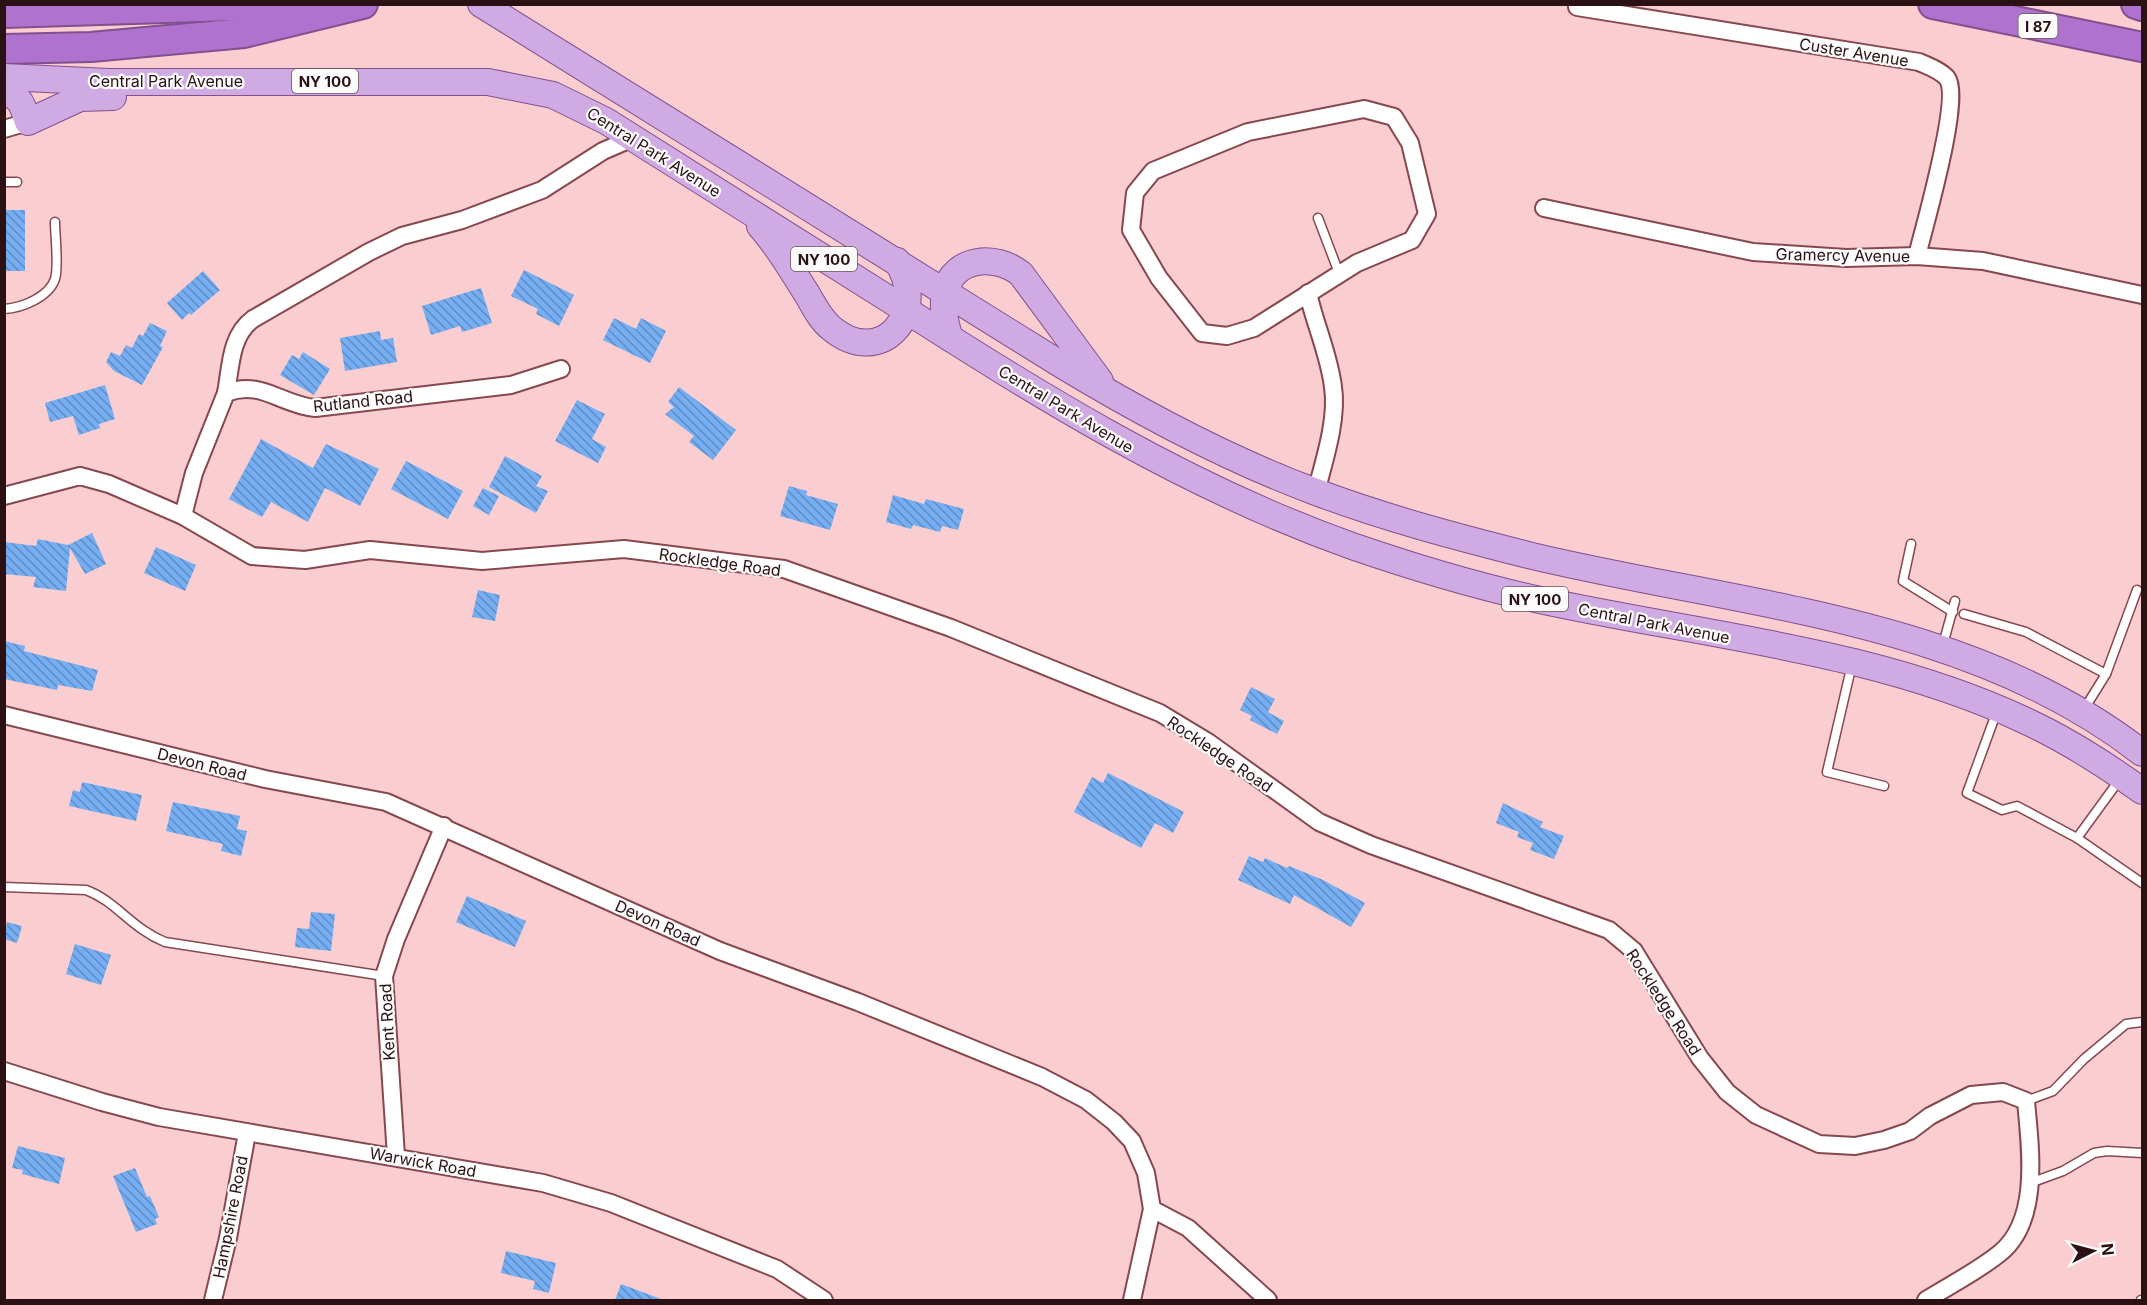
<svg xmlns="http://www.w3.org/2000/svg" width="2147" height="1305" font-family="Inter,sans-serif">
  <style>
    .building { fill: url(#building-back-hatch) }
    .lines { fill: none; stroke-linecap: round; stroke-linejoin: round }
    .lane-casing { stroke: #86484f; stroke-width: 11 }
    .street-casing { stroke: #86484f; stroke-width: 20 }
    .primary-casing { stroke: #81508e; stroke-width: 28 }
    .highway-casing { stroke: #81508e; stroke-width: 32 }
    .lane { stroke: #fff; stroke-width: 8 }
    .street { stroke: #fff; stroke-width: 16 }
    .primary { stroke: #d0aae2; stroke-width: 26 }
    .highway { stroke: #b072cf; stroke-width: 28 }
    .labels { text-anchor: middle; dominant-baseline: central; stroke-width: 4.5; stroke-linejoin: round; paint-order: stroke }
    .shield { fill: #fbfbfb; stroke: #695759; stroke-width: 1.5 }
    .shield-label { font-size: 15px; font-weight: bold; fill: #2b1114 }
    .street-label { font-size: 16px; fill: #2b1114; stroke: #fbfbfb }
  </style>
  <defs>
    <pattern id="building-back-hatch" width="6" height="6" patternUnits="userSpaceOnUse" patternTransform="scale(1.5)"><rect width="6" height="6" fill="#75aef2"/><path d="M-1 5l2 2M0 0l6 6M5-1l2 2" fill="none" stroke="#608cc3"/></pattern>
  </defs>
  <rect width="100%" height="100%" fill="#facdd0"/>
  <!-- building -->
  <g class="building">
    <rect x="4" y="210" width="21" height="61"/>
    <polygon points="524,270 574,295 559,326 536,314 538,309 511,296"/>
    <polygon points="203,271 220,290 191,315 189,313 182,320 167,303"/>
    <polygon points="481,288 492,323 462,332 460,326 431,335 422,306"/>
    <polygon points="614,318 636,329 641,318 666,331 650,363 603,340"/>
    <polygon points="150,323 167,331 160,346 163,347 142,385 114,371 106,362 111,352 120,356 126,345 132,348 139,334 143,336"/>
    <polygon points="380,331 381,340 393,338 397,362 345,371 340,338"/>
    <polygon points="303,352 330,369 314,395 280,375 292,355 299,359"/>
    <polygon points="105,385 115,419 99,424 100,428 79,435 73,416 50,422 45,403"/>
    <polygon points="679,387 736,430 713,460 689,442 694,436 665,414 674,407 668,402"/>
    <polygon points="577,400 605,414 592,439 606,447 598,463 555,441"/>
    <polygon points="261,439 313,468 326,444 379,469 360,506 325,488 308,522 271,502 262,517 229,499"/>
    <polygon points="505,456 542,476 536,486 548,491 536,513 489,487"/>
    <polygon points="406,461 463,491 448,519 391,489"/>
    <polygon points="789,486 807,491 806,495 838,504 830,530 780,516"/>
    <polygon points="483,488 499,496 489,515 473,506"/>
    <polygon points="893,495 924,504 926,499 964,509 958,530 942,526 940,532 913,525 911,529 886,522"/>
    <polygon points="92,533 106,564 85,574 70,548 66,591 33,587 36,577 4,574 4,542 36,546 38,539 68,545"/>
    <polygon points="156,547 196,565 185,591 144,573"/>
    <polygon points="478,590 500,595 495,621 472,617"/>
    <polygon points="4,641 25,646 24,651 98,670 92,691 58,685 57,690 4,679"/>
    <polygon points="1251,687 1275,699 1268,712 1284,721 1277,734 1250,720 1252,716 1240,710"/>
    <polygon points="1108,773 1184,812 1173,833 1155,823 1141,848 1074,812 1092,777 1103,783"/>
    <polygon points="82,782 142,795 136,821 69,806 73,790 80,792"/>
    <polygon points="173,802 240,816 237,829 247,831 241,856 221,851 223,844 166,831"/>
    <polygon points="1503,803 1543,822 1540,827 1564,836 1554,859 1530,850 1533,843 1517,837 1519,832 1496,823"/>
    <polygon points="1249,856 1263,862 1265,858 1287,868 1289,866 1323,880 1365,903 1351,927 1294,895 1290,904 1238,880"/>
    <polygon points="467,896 526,921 515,947 456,922"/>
    <polygon points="311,912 335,914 331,951 295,947 297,928 309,929"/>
    <polygon points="7,922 22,926 17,943 4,939"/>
    <polygon points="75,944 111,955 101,985 66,974"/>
    <polygon points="18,1146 65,1158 59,1184 22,1174 23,1170 12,1168"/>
    <polygon points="135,1168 147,1197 150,1196 159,1217 155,1219 157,1224 136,1232 113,1176"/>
    <polygon points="506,1251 556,1263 549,1293 533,1289 535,1281 501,1273"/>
    <polygon points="621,1284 661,1299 661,1300 615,1300"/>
  </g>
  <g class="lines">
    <!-- lane casing -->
    <g class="lane-casing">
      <g id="lane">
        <polyline points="4,182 17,182"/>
        <polyline points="1318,218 1339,273"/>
        <path d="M4 309C22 308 49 297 55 279 59 266 55 236 55 222"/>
        <polyline points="1911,544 1903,581 1953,612"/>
        <polyline points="1964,614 2026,632 2106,674"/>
        <polyline points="1942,648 1955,601"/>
        <polyline points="1852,664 1827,772 1884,786"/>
        <polyline points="1997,711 1967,793 2002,810 2017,806 2077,838"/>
        <polyline points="2083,711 2106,674 2137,590"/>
        <polyline points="2120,779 2077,838 2142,883"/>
        <path d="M4 887 86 890C116 901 132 929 165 942L384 976"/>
        <polyline points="2026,1101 2053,1091 2084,1059 2126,1024 2142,1022"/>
        <polyline points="2030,1183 2063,1171 2094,1153 2107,1151 2142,1153"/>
        <polyline points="2141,1300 2142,1300"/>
      </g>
    </g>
    <!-- street casing -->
    <g class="street-casing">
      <g id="street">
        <path d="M1577 7 1919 62C1928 66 1940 70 1947 78 1962 98 1924 227 1917 256"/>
        <polygon points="1364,109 1394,117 1410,143 1427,214 1412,240 1357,263 1254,328 1227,336 1202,333 1159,278 1131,230 1135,193 1153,171 1248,132"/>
        <polyline points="4,129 28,122"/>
        <polyline points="1544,208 1753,252 1846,258 1917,256 1983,261 2142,295"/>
        <path d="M1308 293C1315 325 1329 354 1333 387 1338 419 1324 461 1316 492"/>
        <path d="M226 393C231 366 230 336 253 319L369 252 402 236 462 220 542 190 603 151 633 138"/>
        <path d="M4 496 80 476 109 484 183 516 252 556 305 560 370 550 482 561 624 549 784 569 951 628 1160 713 1208 742 1319 822 1371 845 1609 930 1634 951 1700 1058 1727 1092 1756 1115 1819 1144 1855 1146 1884 1140 1910 1131 1930 1116 1971 1095 2003 1092 2026 1101C2030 1147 2041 1220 2000 1253 1978 1271 1950 1285 1926 1300"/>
        <path d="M183 516 194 473 226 393C261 379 281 405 315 408L511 385 561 369"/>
        <polyline points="4,715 265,779 386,802 720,951 858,1002 1042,1077 1086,1100 1114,1122 1132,1141 1146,1173 1152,1209 1132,1300"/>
        <polyline points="4,1071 102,1102 159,1117 543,1183 611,1203 777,1269 824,1300"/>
        <polyline points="396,1156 384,976 396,939 444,826"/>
        <polyline points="1152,1209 1188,1228 1268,1300"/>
        <polyline points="213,1300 228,1238 247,1133"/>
      </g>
    </g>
    <!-- primary casing -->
    <g class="primary-casing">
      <g id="primary">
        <path d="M481 4 1062 365C1143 414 1227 459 1316 492 1385 518 1457 537 1528 555 1735 605 1968 617 2142 753"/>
        <path d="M4 77 109 82H488L553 95 606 121C700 180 794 239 887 298 1039 395 1181 485 1352 546 1413 567 1476 586 1540 600 1700 635 1876 650 2026 721 2067 740 2106 765 2142 791"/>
        <path d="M4 93C21 95 23 107 28 122L80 98 113 97"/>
        <path d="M760 226C779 247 792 271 807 294 814 306 820 319 831 328 881 370 930 313 897 261"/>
        <path d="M950 338C945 324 942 308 945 292 954 256 997 254 1021 274L1100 381"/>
      </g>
    </g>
    <!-- highway casing -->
    <g class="highway-casing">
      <g id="highway">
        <polyline points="1933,4 2142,47"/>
        <polyline points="2136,4 2142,6"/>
        <polyline points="4,13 299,4"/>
        <polyline points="4,49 91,47 244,33 363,4"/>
      </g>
    </g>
    <!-- lane -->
    <use href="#lane" class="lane"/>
    <!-- street -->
    <use href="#street" class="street"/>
    <!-- primary -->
    <use href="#primary" class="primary"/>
    <!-- highway -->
    <use href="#highway" class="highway"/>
  </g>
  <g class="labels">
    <!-- shield labels -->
    <g class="shield">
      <rect x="2018.5" y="14" width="39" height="24" rx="4.5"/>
      <rect x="292" y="69" width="66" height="24" rx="4.5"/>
      <rect x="791" y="247" width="66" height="24" rx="4.5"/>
      <rect x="1502" y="587" width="66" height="24" rx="4.5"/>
    </g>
    <g class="shield-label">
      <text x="2038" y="26">I 87</text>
      <text x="325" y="81">NY 100</text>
      <text x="824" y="259">NY 100</text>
      <text x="1535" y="599">NY 100</text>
    </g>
    <!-- street labels -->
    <g class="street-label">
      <text transform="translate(1854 52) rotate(9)">Custer Avenue</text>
      <text x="166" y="81">Central Park Avenue</text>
      <text transform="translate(654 152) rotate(32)">Central Park Avenue</text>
      <text transform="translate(1843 255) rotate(1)">Gramercy Avenue</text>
      <text transform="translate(363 401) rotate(-6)">Rutland Road</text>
      <text transform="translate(1066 409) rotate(31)">Central Park Avenue</text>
      <text transform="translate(720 562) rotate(8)">Rockledge Road</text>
      <text transform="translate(1654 623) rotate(11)">Central Park Avenue</text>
      <text transform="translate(1220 754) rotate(34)">Rockledge Road</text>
      <text transform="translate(202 764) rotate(14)">Devon Road</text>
      <text transform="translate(658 923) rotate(24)">Devon Road</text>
      <text transform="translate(1664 1002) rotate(57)">Rockledge Road</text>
      <text transform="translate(387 1022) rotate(-93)">Kent Road</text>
      <text transform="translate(423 1162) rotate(10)">Warwick Road</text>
      <text transform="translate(230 1217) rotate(-79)">Hampshire Road</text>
    </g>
  </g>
  <!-- border -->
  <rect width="2147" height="1305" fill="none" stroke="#2b1114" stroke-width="12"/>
  <!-- north arrow -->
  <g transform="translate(2093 1251) rotate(84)" stroke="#fbfbfb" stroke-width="4.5" paint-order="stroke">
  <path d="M0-4.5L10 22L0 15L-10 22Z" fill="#2b1114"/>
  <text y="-9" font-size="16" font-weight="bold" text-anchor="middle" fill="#2b1114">N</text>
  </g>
</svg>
